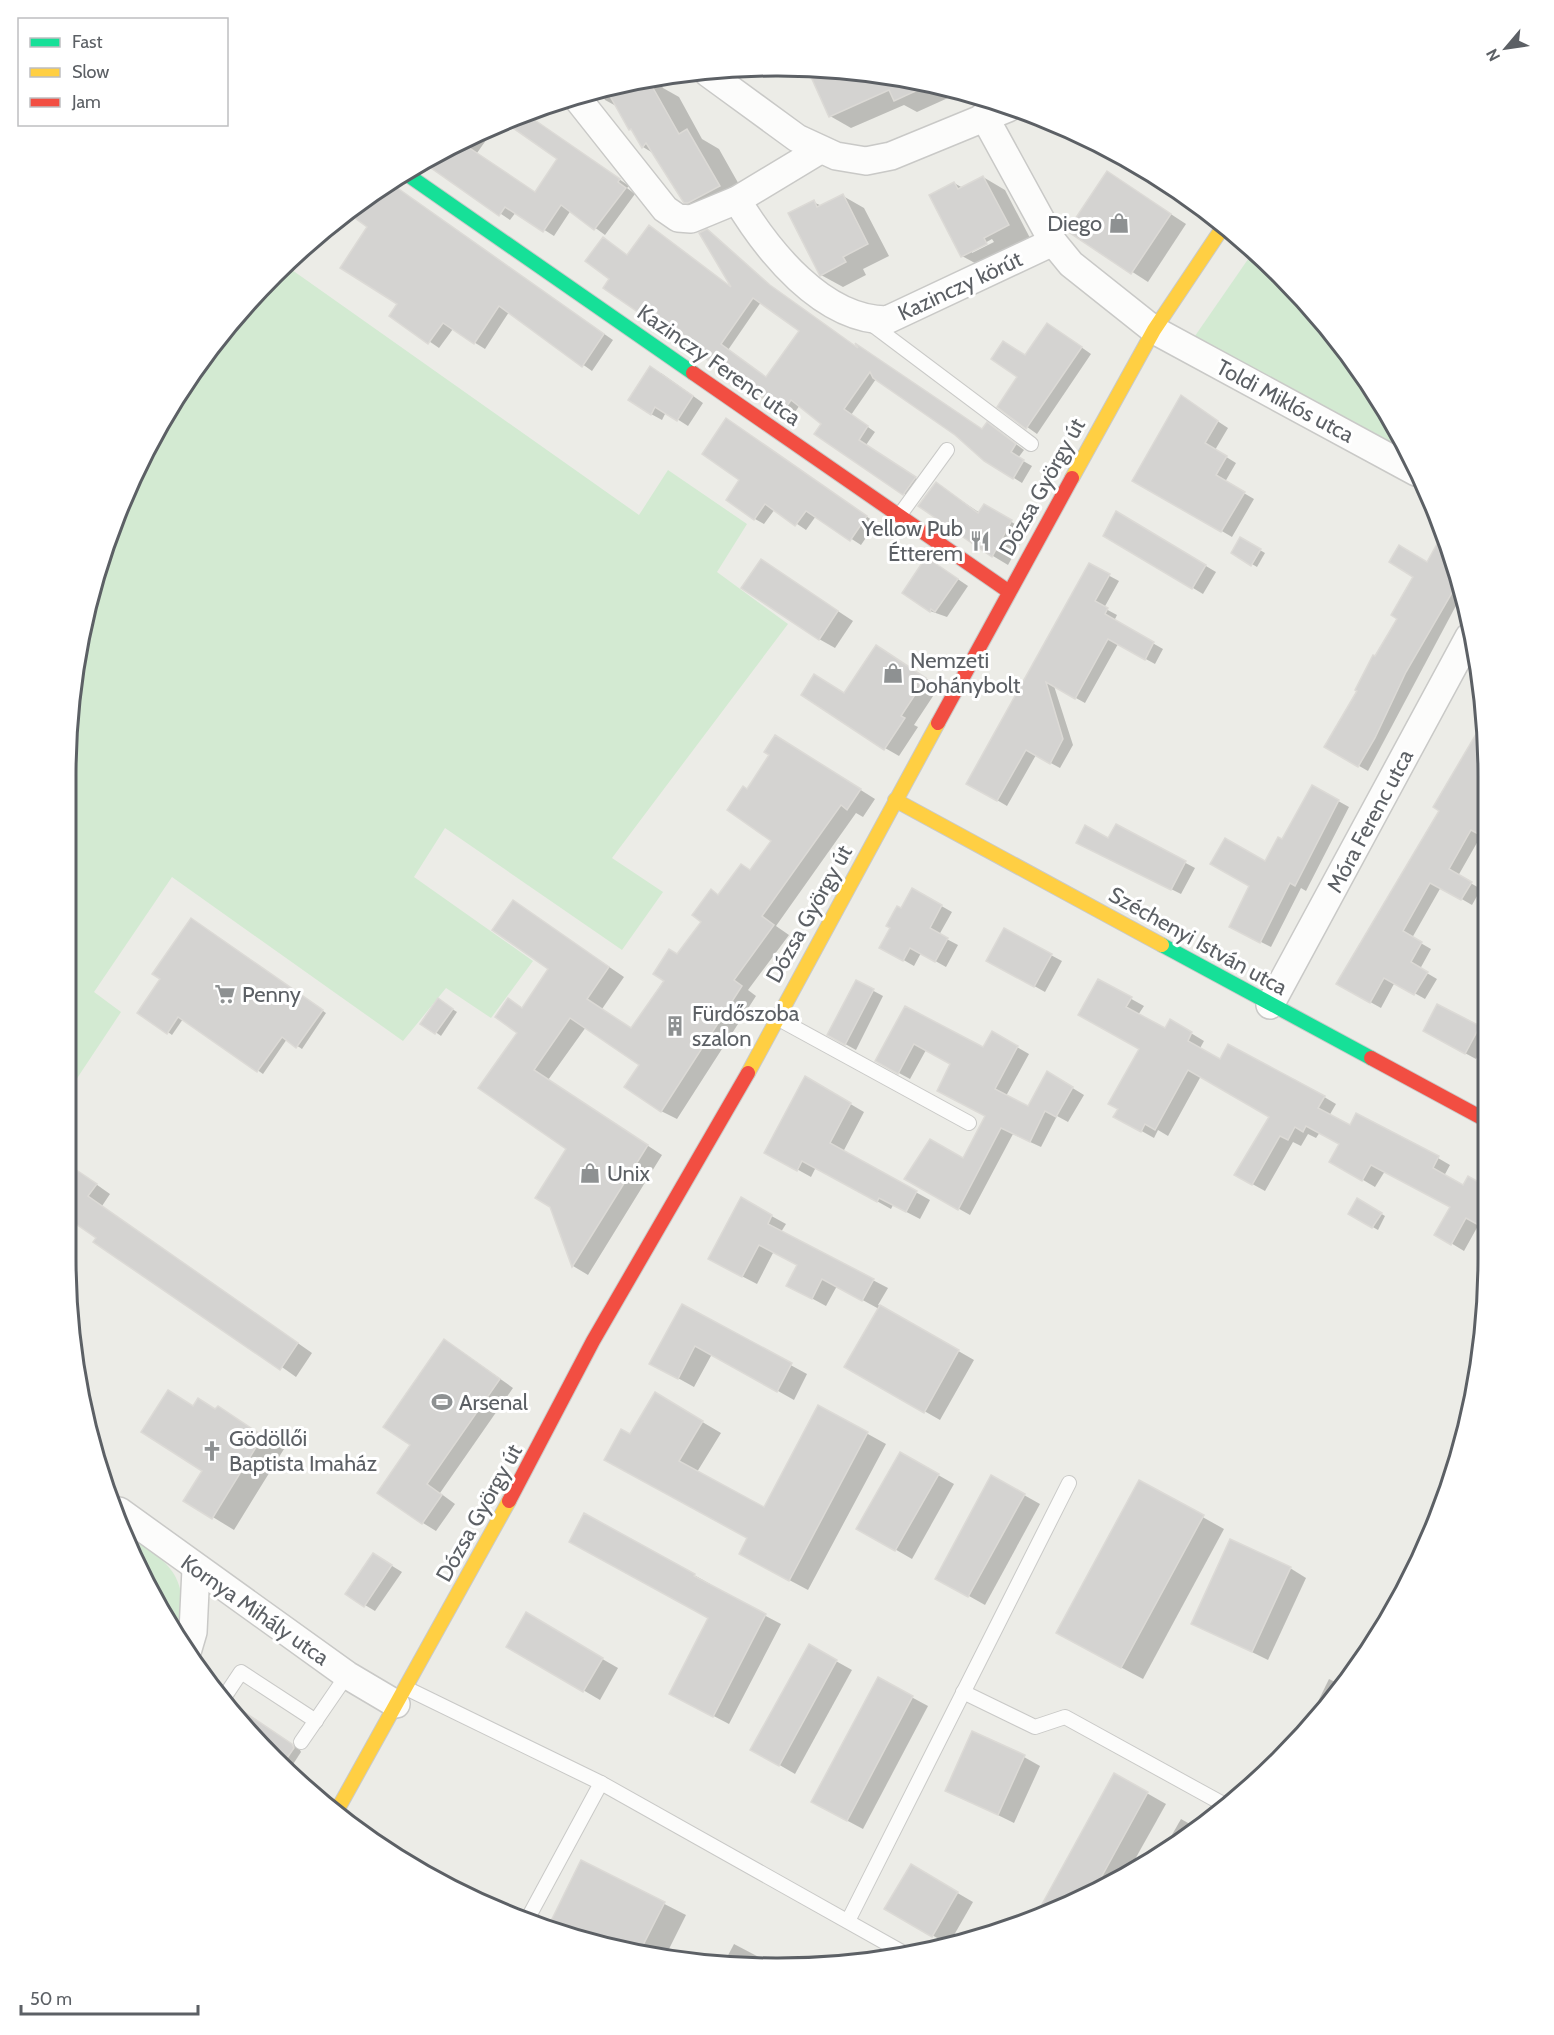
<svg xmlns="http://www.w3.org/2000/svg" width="1554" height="2035" font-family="Cabin,sans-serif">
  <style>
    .green { fill: #d3ead2 }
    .shadow { fill: #0003; fill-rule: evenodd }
    .building { fill: #d4d3d1; stroke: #dcdad6; stroke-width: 1.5; fill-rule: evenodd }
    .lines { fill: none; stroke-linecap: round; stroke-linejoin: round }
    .lane-casing { stroke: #c9c9c7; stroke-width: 16 }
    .street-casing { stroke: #c9c9c7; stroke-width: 30 }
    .fast-casing { stroke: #c9cac9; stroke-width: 16 }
    .slow-casing { stroke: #c9cac9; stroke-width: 16 }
    .jam-casing { stroke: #c9cac9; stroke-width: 16 }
    .lane { stroke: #fcfcfb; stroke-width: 14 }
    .street { stroke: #fcfcfb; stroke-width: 27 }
    .fast { stroke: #16e098; stroke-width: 14 }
    .slow { stroke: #ffcf43; stroke-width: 14 }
    .jam { stroke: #f24e42; stroke-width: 14 }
    .labels { text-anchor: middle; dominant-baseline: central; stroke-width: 6; stroke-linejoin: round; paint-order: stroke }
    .poi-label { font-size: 22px; fill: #5c6065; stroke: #fff; text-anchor: start }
    .street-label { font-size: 22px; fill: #5c6065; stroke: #fff }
    .rim { fill: none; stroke: #5c6065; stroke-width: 3 }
  </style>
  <rect width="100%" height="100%" fill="#ecece7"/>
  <!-- green -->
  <g class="green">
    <polygon points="1253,252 1280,274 1368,382 1404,449 1195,336"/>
    <polygon points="285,265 639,515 668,470 747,524 717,572 788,624 612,858 663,892 622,950 445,828 414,877 533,961 491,1018 446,988 403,1041 172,877 94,992 121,1012 66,1095 68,731 90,593 139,463 213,344"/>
    <path d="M137 1539C185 1575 183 1584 183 1642L161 1614 132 1544Z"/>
  </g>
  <!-- shadow -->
  <g class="shadow">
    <polygon points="832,71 915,80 959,93 917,112 904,105 851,128 830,116"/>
    <polygon points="657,78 663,88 679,97 702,139 719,149 750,204 717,220 685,202 653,153 643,147 618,107 605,100 601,91 638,80"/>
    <polygon points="526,114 629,186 627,188 635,194 605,235 571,210 554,236 516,212 510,220 425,163 483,132 489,136 477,153 536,193 559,158 504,120"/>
    <polygon points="1108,173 1186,224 1148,282 1069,231"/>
    <path d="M983 177 1005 190 1030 238 1005 251 984 268 962 256 954 183 963 188ZM992 239 994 242 972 253V250Z"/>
    <polygon points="396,178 398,188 404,196 613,340 592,371 509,312 485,349 453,329 439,348 391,315 399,304 369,226 350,212 382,186"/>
    <polygon points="843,196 864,208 889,256 863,269 866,275 843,287 821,275 813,202 822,206"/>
    <path d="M707 231 778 292 861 351 983 430 995 428 1024 450 1018 458 1032 466 1022 483 985 460 956 434 876 379 851 415 875 432 866 445 923 483 912 499 816 433 823 423 800 405 792 416 784 411 605 287 628 256 734 290ZM761 302 801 330 767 378 728 350Z"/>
    <polygon points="1057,330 1091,354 1037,434 999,407 1019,376 1026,357"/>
    <polygon points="661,373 703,403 688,426 666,412 662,420 651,414"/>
    <polygon points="1181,397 1228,428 1215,450 1236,463 1225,482 1254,499 1232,537 1135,480"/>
    <polygon points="736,426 876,523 861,545 816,516 806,530 775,509 764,524 755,519 741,480"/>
    <polygon points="936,484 980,513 984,506 1027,531 1008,565 993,556"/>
    <polygon points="1117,513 1216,572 1203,594 1105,535"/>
    <polygon points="1442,537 1459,600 1368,771 1326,747"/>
    <polygon points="1241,539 1265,553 1257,567 1233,553"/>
    <polygon points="762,561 853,621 835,648 819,639"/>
    <polygon points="937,565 968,586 947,617 930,611"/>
    <polygon points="1089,565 1119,581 1104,608 1117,615 1114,621 1163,649 1155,664 1118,644 1085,703 1054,686 1073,745 1060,768 1036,755 1007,806 968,783"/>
    <polygon points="890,655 939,687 914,725 918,727 899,756 885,748 845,694"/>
    <polygon points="1481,726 1482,834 1458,876 1481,889 1472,905 1441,887 1412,938 1431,949 1420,969 1437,979 1425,999 1395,982 1381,1008 1338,984 1441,810 1435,807"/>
    <polygon points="791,746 875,799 863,817 856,813 776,926 789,935 748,990 756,996 677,1119 661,1111 641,1065 586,1027 548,1080 662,1155 588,1275 573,1266 551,1206 568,1148 480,1087 519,1032 509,1000 523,1008 550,968 514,902 624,977 602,1009 632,1029 719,896 751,871 774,841 748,791"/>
    <polygon points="1313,787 1349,807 1306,891 1301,888 1271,947 1241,932 1265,863 1283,841"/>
    <polygon points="1116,826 1195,868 1181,894 1087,847 1109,840"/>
    <polygon points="913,890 952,912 939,935 958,945 946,967 921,953 914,966 881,947"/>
    <polygon points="196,923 326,1013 302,1049 287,1039 263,1074 183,1019 172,1035 168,1032"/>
    <polygon points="1004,930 1062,961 1045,992 988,960"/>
    <polygon points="1099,981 1144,1006 1138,1015 1166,1031 1171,1021 1204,1041 1199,1050 1220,1061 1292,1082 1294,1079 1336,1104 1329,1116 1351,1127 1438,1158 1450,1165 1444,1176 1479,1224 1464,1251 1436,1234 1452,1207 1385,1171 1375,1187 1331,1161 1341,1144 1320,1132 1316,1138 1308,1134 1301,1146 1293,1142 1265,1191 1236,1175 1271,1117 1201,1076 1168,1136 1158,1130 1154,1138 1115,1116 1141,1049"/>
    <polygon points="857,982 883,996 856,1050 829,1035"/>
    <polygon points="443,1003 457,1012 441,1036 423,1023"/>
    <polygon points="1438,1006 1482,1030 1482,1048 1476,1059 1435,1037"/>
    <polygon points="905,1008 984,1049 992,1033 1029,1054 1006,1096 1029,1108 1048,1073 1084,1095 1068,1122 1057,1116 1041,1147 1013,1134 970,1215 906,1179 964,1160 987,1116 952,1064 926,1050 910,1079 877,1061"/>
    <polygon points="806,1078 864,1112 843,1152 930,1200 920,1219 893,1205 891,1209 816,1167 811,1177 766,1152"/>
    <polygon points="66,1163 110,1194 102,1206 312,1353 296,1377 99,1238"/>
    <polygon points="741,1199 786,1224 781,1232 888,1288 878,1305 974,1360 940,1420 847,1367 879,1309 837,1286 826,1306 802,1293 799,1265 774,1251 757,1284 724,1267"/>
    <polygon points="1358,1200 1385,1216 1378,1230 1350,1214"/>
    <polygon points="682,1306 807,1374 794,1400 712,1354 694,1387 667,1372"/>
    <polygon points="458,1349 513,1388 440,1493 455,1504 436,1531 423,1523 412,1445"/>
    <polygon points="655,1394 721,1433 697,1472 764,1509 819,1407 886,1444 808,1590 759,1564 749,1538 631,1436"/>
    <polygon points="194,1407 216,1410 218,1408 284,1449 234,1530 185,1500 204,1471"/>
    <polygon points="901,1454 954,1484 912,1559 858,1528"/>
    <polygon points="992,1477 1040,1504 985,1605 937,1578"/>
    <polygon points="1140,1482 1224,1529 1143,1679 1079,1645"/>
    <polygon points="586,1550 694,1575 710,1584 709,1586 781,1624 729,1724 687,1702 710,1618"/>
    <polygon points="384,1561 402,1572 375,1611 365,1605"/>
    <polygon points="1290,1568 1306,1578 1268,1660 1193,1623"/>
    <polygon points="526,1615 618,1668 600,1700 508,1646"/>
    <polygon points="809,1646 852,1670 795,1774 752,1749"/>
    <polygon points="878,1679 928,1706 863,1829 829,1811"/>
    <polygon points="1329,1679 1339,1684 1306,1726"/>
    <polygon points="232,1705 300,1750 301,1752 288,1772 274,1761"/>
    <polygon points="1024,1757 1040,1766 1014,1823 947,1790"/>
    <polygon points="1115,1775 1166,1804 1129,1870 1039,1915"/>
    <polygon points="1181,1819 1197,1828 1161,1854"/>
    <polygon points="582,1862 686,1915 665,1957 638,1955 550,1925"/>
    <polygon points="911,1866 973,1902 950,1942 946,1943 886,1909"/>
    <polygon points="734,1944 772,1964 725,1961"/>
  </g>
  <!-- building -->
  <g class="building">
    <polygon points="829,71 915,80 931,84 894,101 889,90 829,117 812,79"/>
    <polygon points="648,79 679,134 687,129 720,186 688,203 684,203 646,143 642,148 631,129 629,130 606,89"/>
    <polygon points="526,114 620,179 618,182 626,188 594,230 561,205 543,232 505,207 499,216 424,163 462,143 535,192 557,159 503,121"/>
    <polygon points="1107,171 1171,214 1131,274 1067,231"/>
    <polygon points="983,176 1009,225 984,238 987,244 961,257 929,195 954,182 958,189"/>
    <polygon points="389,182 604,334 582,367 499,306 474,344 443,323 428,344 389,316 397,304 340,268 367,227 348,213"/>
    <polygon points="843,194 868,244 843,257 846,262 820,276 788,213 814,200 817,207"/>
    <path d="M649 225 731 287 699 233 707 229 770 285 858 348 855 343 982 429 987 422 1016 444 1011 452 1024 460 1013 479 984 461 955 435 873 378 870 372 844 409 868 426 859 440 916 477 903 495 814 434 821 424 791 400 783 412 603 288 609 279 585 261 603 237 627 255ZM753 298 799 331 766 377 721 344Z"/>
    <polygon points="1047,323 1082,347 1026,429 997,407 1017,377 991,359 1003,341 1025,355"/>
    <polygon points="650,366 693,396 677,421 655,407 651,415 628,400"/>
    <polygon points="1181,395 1218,421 1205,443 1227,456 1216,475 1245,492 1221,532 1132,481"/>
    <polygon points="726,418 867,516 850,541 806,511 795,526 765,504 754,520 726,500 739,480 702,454"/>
    <polygon points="936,482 978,513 984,504 1012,520 992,557 918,506"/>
    <polygon points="1116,511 1206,565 1192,589 1103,536"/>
    <polygon points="1442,535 1456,586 1406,672 1375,738 1358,767 1324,747 1357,691 1355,690 1373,655 1375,656 1397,619 1391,615 1413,577 1389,562 1399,545 1427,562"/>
    <polygon points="1240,537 1261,549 1251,566 1231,553"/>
    <polygon points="926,557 958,579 935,612 931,609 930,612 902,593"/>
    <polygon points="761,559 838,611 819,640 741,588"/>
    <polygon points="1089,563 1110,574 1095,601 1108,608 1105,614 1154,642 1145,660 1108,639 1075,699 1046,682 1063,739 1050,764 1026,750 997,801 966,784"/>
    <polygon points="876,645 926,678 901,716 905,718 884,750 801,695 814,674 844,693"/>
    <polygon points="1482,724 1482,836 1471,830 1449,869 1472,882 1461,900 1430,883 1403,931 1422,942 1411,962 1428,972 1414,995 1384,978 1370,1003 1336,984 1439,811 1433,807"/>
    <polygon points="775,735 861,789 847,810 841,805 762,916 774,925 734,980 742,986 661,1112 624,1087 639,1065 570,1018 534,1070 648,1145 572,1267 550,1207 535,1198 566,1149 478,1088 517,1033 495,1017 508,998 522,1008 548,969 492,930 513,900 609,967 587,999 631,1028 664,981 653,974 669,949 677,954 701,922 692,915 711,889 718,895 741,864 750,870 771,841 727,810 743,786 747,789 769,755 764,752"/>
    <polygon points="1312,785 1339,800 1295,886 1290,883 1260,943 1229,927 1249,886 1210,864 1225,838 1265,861 1278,837 1282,839"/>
    <polygon points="1116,824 1186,861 1171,890 1076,843 1085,825 1108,838"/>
    <polygon points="912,888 942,905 930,928 948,938 935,962 910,948 903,961 879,948 890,928 886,926 897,906 901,908"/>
    <polygon points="191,918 323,1010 296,1048 282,1037 257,1072 178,1017 167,1034 137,1013 160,979 152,974"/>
    <polygon points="1004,928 1052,954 1034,987 986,961"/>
    <polygon points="1098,979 1132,997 1126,1007 1165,1028 1170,1019 1192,1032 1188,1041 1220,1059 1228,1044 1325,1096 1318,1108 1350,1125 1356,1113 1439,1156 1433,1168 1463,1185 1468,1176 1482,1184 1482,1227 1466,1218 1451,1245 1434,1235 1450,1207 1371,1165 1362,1181 1329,1162 1339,1144 1306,1126 1303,1132 1295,1127 1288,1140 1280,1136 1252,1185 1234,1175 1269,1117 1188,1070 1155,1130 1145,1124 1141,1132 1113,1117 1118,1109 1108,1104 1139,1049 1078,1015"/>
    <polygon points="856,980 874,989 845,1045 827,1035"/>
    <polygon points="438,998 453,1009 435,1034 420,1024"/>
    <polygon points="1437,1004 1480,1026 1465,1054 1423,1031"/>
    <polygon points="905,1006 983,1047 992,1031 1018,1046 995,1089 1028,1106 1047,1071 1073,1087 1056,1117 1045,1111 1030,1142 1001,1128 958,1210 904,1179 930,1139 963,1158 985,1116 937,1091 950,1064 914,1044 898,1074 875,1061"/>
    <polygon points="805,1076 851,1103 830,1143 917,1191 906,1212 879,1198 877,1202 802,1161 797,1171 764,1153"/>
    <polygon points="66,1163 97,1184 88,1196 298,1343 280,1370 93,1242 96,1238 66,1217"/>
    <polygon points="741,1197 772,1215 768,1224 874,1279 862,1301 822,1279 812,1299 786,1286 797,1265 759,1245 742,1277 708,1259"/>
    <polygon points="1357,1198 1382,1213 1372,1228 1348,1214"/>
    <polygon points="682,1304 792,1363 777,1392 695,1346 678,1379 649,1364"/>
    <polygon points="880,1305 959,1350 924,1413 844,1367"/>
    <polygon points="444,1339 500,1379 427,1484 442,1495 422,1524 377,1493 410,1445 383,1427"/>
    <polygon points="168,1390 193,1406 198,1398 215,1409 218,1406 263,1436 212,1519 183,1501 202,1471 141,1432"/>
    <polygon points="655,1392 703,1421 679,1461 764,1507 818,1405 868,1432 789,1581 739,1554 747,1538 604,1460 621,1429 630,1434"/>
    <polygon points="900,1452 939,1474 895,1551 856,1529"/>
    <polygon points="991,1475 1025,1494 968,1597 935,1579"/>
    <polygon points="1139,1480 1204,1515 1121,1668 1056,1633"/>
    <polygon points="584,1513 695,1574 694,1576 766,1614 713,1717 669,1694 708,1618 569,1542"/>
    <polygon points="1230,1539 1291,1567 1252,1652 1191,1624"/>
    <polygon points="373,1553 392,1565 364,1607 345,1594"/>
    <polygon points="526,1612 603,1658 583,1692 506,1647"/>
    <polygon points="809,1644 837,1660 779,1766 750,1750"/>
    <polygon points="878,1677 913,1696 847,1821 811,1802"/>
    <polygon points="237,1707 292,1744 294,1748 281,1767 235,1709"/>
    <polygon points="972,1731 1025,1755 998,1815 945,1791"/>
    <polygon points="1114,1773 1148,1792 1096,1887 1035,1917"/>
    <polygon points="581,1860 665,1902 638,1955 549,1925"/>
    <polygon points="911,1864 958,1892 932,1937 884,1909"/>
  </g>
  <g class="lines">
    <!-- lane casing -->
    <g class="lane-casing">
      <g id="lane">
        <polyline points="870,323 1031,444"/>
        <polyline points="899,516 947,450"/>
        <polyline points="777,1018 969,1123"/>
        <polyline points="406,1688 601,1783 902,1952"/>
        <polyline points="963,1692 1035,1727 1065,1717 1225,1805"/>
        <polyline points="227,1693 241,1672 316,1721"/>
        <polyline points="301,1742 347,1675"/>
        <polyline points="528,1918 601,1783"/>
        <polyline points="848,1921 1069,1483"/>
      </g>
    </g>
    <!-- street casing -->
    <g class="street-casing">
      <g id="street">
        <polyline points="708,73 797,138 836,156 866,161 891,156 1008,108"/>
        <polyline points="577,98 665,209 678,218 691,219 737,200 820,150"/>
        <polyline points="984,116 1053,242 1071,264 1154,330 1416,472"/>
        <path d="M737 200C767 250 822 320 887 320L1053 242"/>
        <polyline points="1270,1005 1469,637"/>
        <polyline points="119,1511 347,1675 396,1704"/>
        <polyline points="188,1649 193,1632 196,1569"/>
      </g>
    </g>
    <!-- fast casing -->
    <g class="fast-casing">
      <g id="fast">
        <polyline points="405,173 693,373"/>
        <polyline points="1162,945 1371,1058"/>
      </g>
    </g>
    <!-- slow casing -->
    <g class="slow-casing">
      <g id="slow">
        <polyline points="1072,478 1154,330 1223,227"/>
        <polyline points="895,800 1162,945"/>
        <polyline points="748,1073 938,723"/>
        <polyline points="335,1814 509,1501"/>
      </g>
    </g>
    <!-- jam casing -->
    <g class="jam-casing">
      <g id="jam">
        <polyline points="693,373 1008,591"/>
        <polyline points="938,723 1072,478"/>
        <polyline points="1371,1058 1482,1118"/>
        <polyline points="509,1501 593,1341 748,1073"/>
      </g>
    </g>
    <!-- lane -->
    <use href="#lane" class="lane"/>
    <!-- street -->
    <use href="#street" class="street"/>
    <!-- fast -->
    <use href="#fast" class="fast"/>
    <!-- slow -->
    <use href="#slow" class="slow"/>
    <!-- jam -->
    <use href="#jam" class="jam"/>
  </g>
  <!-- icons -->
  <defs>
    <g id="shop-bare" transform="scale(1.62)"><path d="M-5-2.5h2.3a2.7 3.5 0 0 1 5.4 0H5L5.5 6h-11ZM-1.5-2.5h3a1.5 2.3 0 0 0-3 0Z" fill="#8e9192" stroke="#fff" stroke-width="2.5" paint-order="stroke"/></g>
    <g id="restaurant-bare" transform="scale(1.62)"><path d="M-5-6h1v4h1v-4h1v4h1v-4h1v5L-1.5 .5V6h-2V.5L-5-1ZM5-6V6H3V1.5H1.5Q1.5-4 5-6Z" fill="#8e9192" stroke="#fff" stroke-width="2.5" paint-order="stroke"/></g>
    <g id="supermarket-bare" transform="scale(1.62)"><path d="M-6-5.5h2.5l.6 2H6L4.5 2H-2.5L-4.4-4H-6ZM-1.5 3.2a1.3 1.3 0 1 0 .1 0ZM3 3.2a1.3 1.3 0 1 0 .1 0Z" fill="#8e9192" stroke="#fff" stroke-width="2.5" paint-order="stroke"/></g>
    <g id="building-bare" transform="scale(1.62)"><path d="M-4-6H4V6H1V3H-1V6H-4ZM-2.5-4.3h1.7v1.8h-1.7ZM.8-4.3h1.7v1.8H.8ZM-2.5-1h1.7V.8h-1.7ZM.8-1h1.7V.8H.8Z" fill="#8e9192" stroke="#fff" stroke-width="2.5" paint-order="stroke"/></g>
    <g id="stadium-bare" transform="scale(1.62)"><path d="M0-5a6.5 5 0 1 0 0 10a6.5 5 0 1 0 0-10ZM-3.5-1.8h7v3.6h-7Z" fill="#8e9192" stroke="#fff" stroke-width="2.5" paint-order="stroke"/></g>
    <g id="church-bare" transform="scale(1.62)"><path d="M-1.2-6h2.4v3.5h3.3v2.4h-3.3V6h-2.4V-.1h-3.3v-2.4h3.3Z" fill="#8e9192" stroke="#fff" stroke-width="2.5" paint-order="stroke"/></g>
  </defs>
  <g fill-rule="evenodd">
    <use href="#shop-bare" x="1119" y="223"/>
    <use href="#restaurant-bare" x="980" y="541"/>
    <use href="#shop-bare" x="893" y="673"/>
    <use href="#supermarket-bare" x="225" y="994"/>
    <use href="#building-bare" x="675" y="1026"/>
    <use href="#shop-bare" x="590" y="1173"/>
    <use href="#stadium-bare" x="442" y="1402"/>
    <use href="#church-bare" x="212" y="1451"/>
  </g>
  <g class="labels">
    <!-- poi labels -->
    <g class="poi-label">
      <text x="1102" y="223" text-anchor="end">Diego</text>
      <text x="963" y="528" text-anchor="end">Yellow Pub<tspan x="963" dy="25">Étterem</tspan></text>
      <text x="910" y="660">Nemzeti<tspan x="910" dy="25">Dohánybolt</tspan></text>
      <text x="242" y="994">Penny</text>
      <text x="692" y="1013">Fürdőszoba<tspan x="692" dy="25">szalon</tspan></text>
      <text x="607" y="1173">Unix</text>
      <text x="459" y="1402">Arsenal</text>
      <text x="229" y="1438">Gödöllői<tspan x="229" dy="25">Baptista Imaház</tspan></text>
    </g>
    <!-- street labels -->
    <g class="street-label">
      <text transform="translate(960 286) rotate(-25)">Kazinczy körút</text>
      <text transform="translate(719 365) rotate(35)">Kazinczy Ferenc utca</text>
      <text transform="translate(1285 401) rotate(28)">Toldi Miklós utca</text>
      <text transform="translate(1042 487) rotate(-61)">Dózsa György út</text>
      <text transform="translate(1370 821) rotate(-62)">Móra Ferenc utca</text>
      <text transform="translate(809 914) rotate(-61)">Dózsa György út</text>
      <text transform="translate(1198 941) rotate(29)">Széchenyi István utca</text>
      <text transform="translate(479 1513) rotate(-61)">Dózsa György út</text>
      <text transform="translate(255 1610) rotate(35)">Kornya Mihály utca</text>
    </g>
  </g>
  <!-- crop -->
  <path d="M0 0H1554V2035H0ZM776 76H778A700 700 0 0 1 1478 776V1258A700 700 0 0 1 778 1958H776A700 700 0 0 1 76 1258V776A700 700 0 0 1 776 76Z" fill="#fff" fill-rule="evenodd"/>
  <path class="rim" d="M776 76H778A700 700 0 0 1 1478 776V1258A700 700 0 0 1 778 1958H776A700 700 0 0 1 76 1258V776A700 700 0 0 1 776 76Z"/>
  <!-- legend -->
  <rect x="18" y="18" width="210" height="108" fill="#ffffff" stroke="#bebfc1" stroke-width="1.5"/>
  <rect x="30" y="38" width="30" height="9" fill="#16e098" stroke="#bebfc1" stroke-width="1.5"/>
  <text x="72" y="48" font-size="18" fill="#5c6065">Fast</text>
  <rect x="30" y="68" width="30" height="9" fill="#ffcf43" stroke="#bebfc1" stroke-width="1.5"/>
  <text x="72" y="78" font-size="18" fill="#5c6065">Slow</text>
  <rect x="30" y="98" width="30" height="9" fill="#f24e42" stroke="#bebfc1" stroke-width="1.5"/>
  <text x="72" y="108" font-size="18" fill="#5c6065">Jam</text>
  <!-- north arrow -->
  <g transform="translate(1506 48) rotate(241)" stroke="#ffffff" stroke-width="4.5" paint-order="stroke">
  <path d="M0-4.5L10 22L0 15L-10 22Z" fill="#5c6065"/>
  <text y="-9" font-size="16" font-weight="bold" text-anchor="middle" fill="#5c6065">N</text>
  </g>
  <!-- scale -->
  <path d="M21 2005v9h177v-9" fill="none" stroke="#5c6065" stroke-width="3"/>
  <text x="30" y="2005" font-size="18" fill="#5c6065" stroke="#ffffff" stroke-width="4.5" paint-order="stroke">50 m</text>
</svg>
